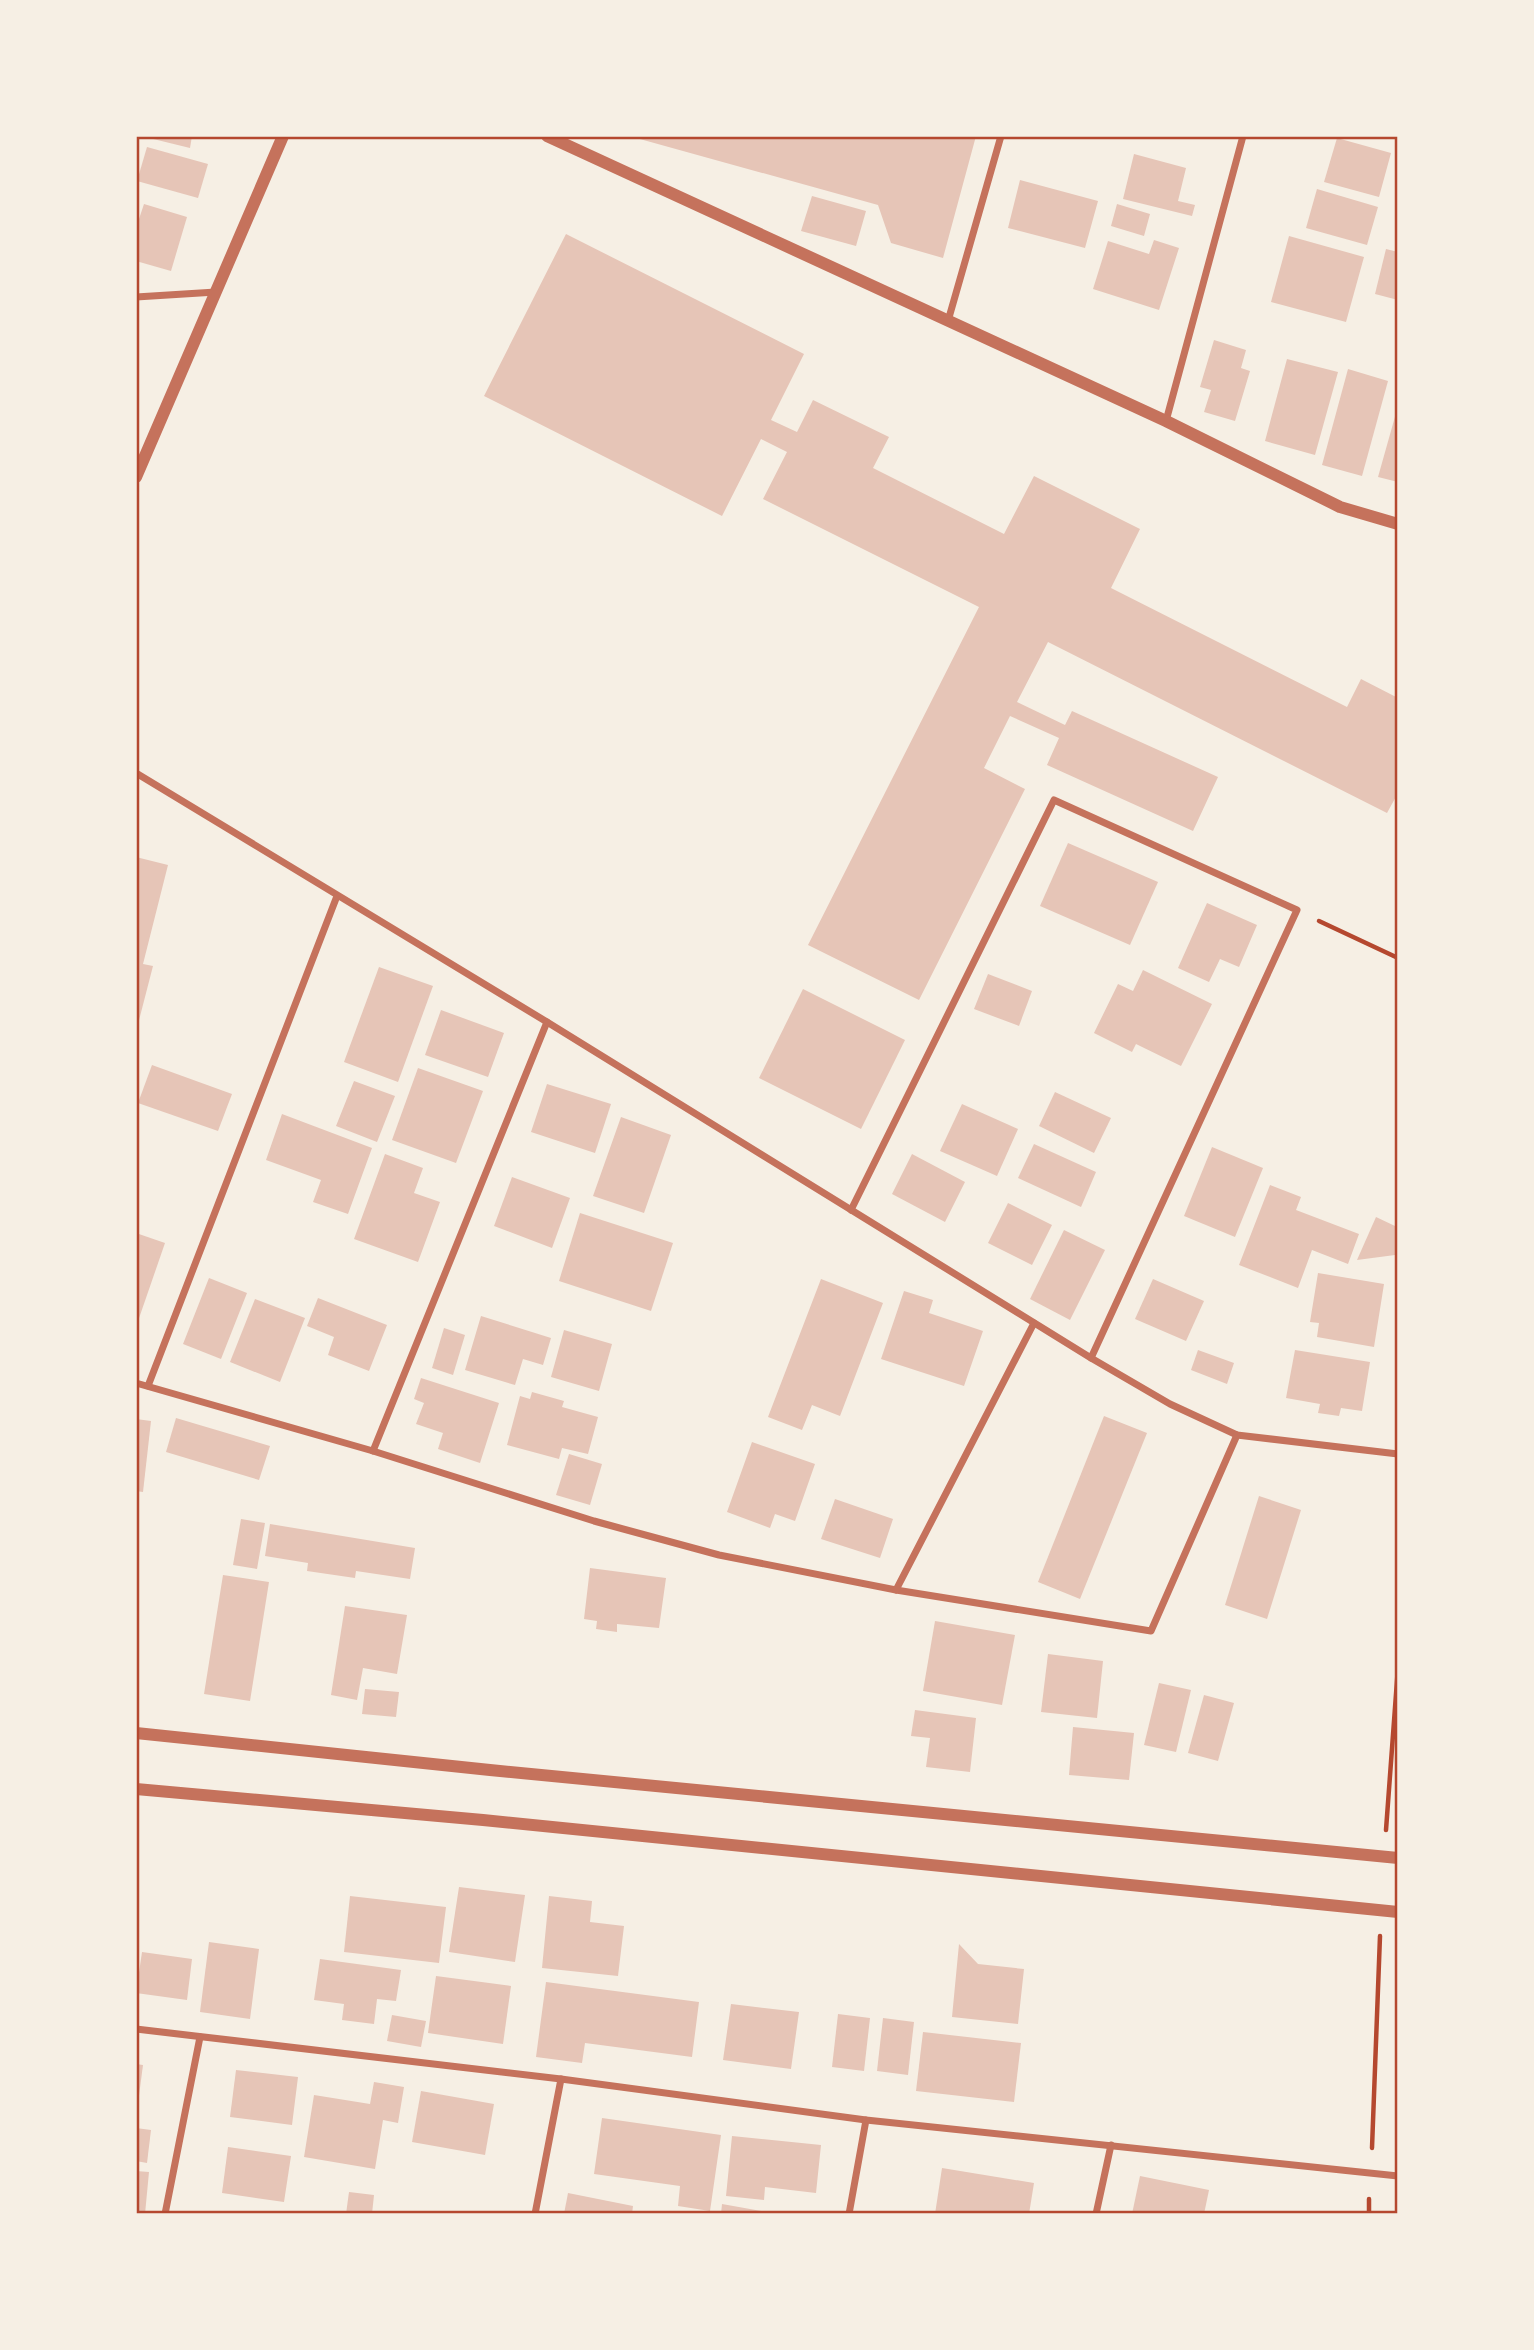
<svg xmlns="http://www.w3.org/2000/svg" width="1534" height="2350" font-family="'Golos Text',sans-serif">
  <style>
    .building { fill: #e6c5b7 }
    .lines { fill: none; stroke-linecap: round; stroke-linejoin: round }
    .path { stroke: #b5482f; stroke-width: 4.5 }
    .minor { stroke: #c5725c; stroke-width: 7 }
    .tertiary { stroke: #c5725c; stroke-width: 12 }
    .neatline { fill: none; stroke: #b5482f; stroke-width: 2.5 }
  </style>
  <rect width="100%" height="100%" fill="#f6efe4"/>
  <!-- building -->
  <g class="building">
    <polygon points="141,136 192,136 190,148"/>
    <polygon points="629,136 976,136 943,258 891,243 878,205"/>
    <polygon points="1337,138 1391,153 1379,197 1324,182"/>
    <polygon points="147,147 208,164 198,198 137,181"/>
    <polygon points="1134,154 1186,168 1178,201 1195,205 1192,216 1123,199"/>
    <polygon points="1020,180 1098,201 1085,248 1008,228"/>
    <polygon points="1317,189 1378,207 1367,245 1306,228"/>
    <polygon points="812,196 866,211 856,246 801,231"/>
    <polygon points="144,204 187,217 171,271 136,261 136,228"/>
    <polygon points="1117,204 1150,214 1144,236 1111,226"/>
    <polygon points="566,234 804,354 771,420 797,432 813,400 889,437 873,468 1004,534 1034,476 1140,529 1111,588 1347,707 1361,679 1398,698 1398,793 1387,813 1048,642 1017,702 1065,725 1072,711 1218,777 1193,831 1047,765 1059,738 1010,716 984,768 1025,789 919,1000 808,945 979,607 763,499 787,452 761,439 722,516 484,396"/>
    <polygon points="1289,236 1364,257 1346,322 1271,302"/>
    <polygon points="1154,240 1179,248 1159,310 1093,289 1108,241 1149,254"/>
    <polygon points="1386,249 1398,252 1398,300 1375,294"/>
    <polygon points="1214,340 1246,350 1241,368 1250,371 1235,421 1204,412 1211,390 1200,387"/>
    <polygon points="1287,359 1338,372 1315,455 1265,441"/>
    <polygon points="1348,369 1388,381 1362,476 1322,465"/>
    <polygon points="1398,406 1398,482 1378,477"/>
    <polygon points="1068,843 1158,882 1130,945 1040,906"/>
    <polygon points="136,857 168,865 143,964 153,966 137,1028"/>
    <polygon points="1207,903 1257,925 1239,967 1220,959 1209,982 1178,968"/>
    <polygon points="379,967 433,986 398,1082 344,1062"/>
    <polygon points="1143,970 1212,1004 1181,1066 1136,1044 1132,1052 1094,1033 1118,984 1133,991"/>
    <polygon points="988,974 1032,991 1019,1026 974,1009"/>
    <polygon points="803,989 905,1040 861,1129 759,1078"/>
    <polygon points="441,1010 504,1033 488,1077 425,1055"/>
    <polygon points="152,1065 232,1094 218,1131 138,1103"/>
    <polygon points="418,1068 483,1091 456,1163 392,1140"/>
    <polygon points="354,1081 395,1096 377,1142 336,1126"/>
    <polygon points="547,1084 611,1104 595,1153 531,1132"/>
    <polygon points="1055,1092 1111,1118 1094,1153 1039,1126"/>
    <polygon points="962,1104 1018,1129 997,1176 940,1151"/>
    <polygon points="282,1114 372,1148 348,1214 313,1202 321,1180 266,1160"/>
    <polygon points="621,1117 671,1135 644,1213 593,1196"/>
    <polygon points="1034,1144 1096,1172 1081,1207 1018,1178"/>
    <polygon points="1212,1147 1263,1168 1235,1237 1184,1216"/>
    <polygon points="385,1154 423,1168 414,1193 440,1202 418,1262 354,1239"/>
    <polygon points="912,1154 965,1182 945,1222 892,1194"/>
    <polygon points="512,1177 570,1198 552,1248 494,1226"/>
    <polygon points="1270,1185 1301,1197 1296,1210 1359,1234 1348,1264 1312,1250 1298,1288 1239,1265"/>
    <polygon points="1008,1203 1052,1225 1032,1265 988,1243"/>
    <polygon points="580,1213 673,1243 651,1311 559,1281"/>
    <polygon points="1376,1217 1395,1226 1395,1255 1357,1260"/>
    <polygon points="1064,1230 1105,1250 1070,1320 1030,1299"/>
    <polygon points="136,1233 165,1243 137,1324 136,1324"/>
    <polygon points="1318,1273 1384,1284 1374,1347 1317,1337 1319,1323 1310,1322"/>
    <polygon points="209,1278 247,1293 221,1359 183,1344"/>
    <polygon points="821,1279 883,1303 840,1416 812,1405 802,1430 768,1417"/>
    <polygon points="1153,1279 1204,1301 1186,1341 1135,1319"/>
    <polygon points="904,1291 933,1300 929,1313 983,1331 964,1386 881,1359"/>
    <polygon points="318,1298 387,1325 369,1371 328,1355 334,1337 307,1326"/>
    <polygon points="255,1299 305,1318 280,1382 230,1362"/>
    <polygon points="481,1316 551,1338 543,1365 523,1359 515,1385 465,1370"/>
    <polygon points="444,1328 465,1335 453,1375 432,1368"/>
    <polygon points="564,1330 612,1344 599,1391 551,1377"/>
    <polygon points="1198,1350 1234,1363 1227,1384 1191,1370"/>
    <polygon points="1295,1350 1370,1362 1362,1411 1341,1408 1339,1416 1318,1413 1320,1404 1286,1398"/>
    <polygon points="421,1378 499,1403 480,1463 438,1449 443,1433 416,1424 424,1403 414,1399"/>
    <polygon points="532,1392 564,1401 562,1407 598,1417 588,1454 562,1448 559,1459 507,1445 520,1396 530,1399"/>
    <polygon points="1104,1416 1147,1433 1080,1599 1038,1582"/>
    <polygon points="176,1418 270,1446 259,1480 166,1452"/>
    <polygon points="136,1419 151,1421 143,1492 136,1491"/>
    <polygon points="752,1442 815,1464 795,1521 775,1514 770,1528 727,1512"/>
    <polygon points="569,1454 602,1464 590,1505 556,1495"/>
    <polygon points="1259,1496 1301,1510 1267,1619 1225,1605"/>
    <polygon points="835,1499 893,1519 880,1558 821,1539"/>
    <polygon points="241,1519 265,1523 257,1569 233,1565"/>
    <polygon points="270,1524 415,1548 410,1579 356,1571 355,1578 307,1571 308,1563 265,1556"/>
    <polygon points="590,1568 666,1578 659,1628 617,1624 617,1632 596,1629 597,1621 584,1619"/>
    <polygon points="223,1575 269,1582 250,1701 204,1694"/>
    <polygon points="345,1606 407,1615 397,1674 363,1668 357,1700 331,1695"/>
    <polygon points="935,1621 1015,1635 1002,1705 923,1691"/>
    <polygon points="1048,1654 1103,1661 1097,1718 1041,1712"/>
    <polygon points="1159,1683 1191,1690 1176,1752 1144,1745"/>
    <polygon points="365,1689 399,1692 396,1717 362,1714"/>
    <polygon points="1204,1695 1234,1703 1218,1761 1188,1753"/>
    <polygon points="915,1710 976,1718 970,1772 926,1767 930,1738 911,1736"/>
    <polygon points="1073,1727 1134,1733 1129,1780 1069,1775"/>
    <polygon points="459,1887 525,1895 515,1962 449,1952"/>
    <polygon points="350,1896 446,1907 439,1963 344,1952"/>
    <polygon points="549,1896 592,1901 590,1922 624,1926 618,1976 542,1968"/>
    <polygon points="209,1942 259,1949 250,2019 200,2012"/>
    <polygon points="959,1944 978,1964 1024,1969 1018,2024 952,2017"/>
    <polygon points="142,1952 192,1959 187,2000 136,1993"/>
    <polygon points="320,1959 401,1970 396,2001 377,1999 374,2024 342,2020 344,2004 314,2000"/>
    <polygon points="436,1976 511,1986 503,2044 428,2033"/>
    <polygon points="546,1982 699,2002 692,2057 585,2043 582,2063 536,2057"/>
    <polygon points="731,2004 799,2012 791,2069 723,2060"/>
    <polygon points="838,2014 870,2018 864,2071 832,2067"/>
    <polygon points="392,2015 426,2021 421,2047 387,2041"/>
    <polygon points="883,2018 914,2022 908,2075 877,2071"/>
    <polygon points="923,2032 1021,2043 1014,2102 916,2091"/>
    <polygon points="136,2064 143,2065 138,2103 136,2103"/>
    <polygon points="236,2070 298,2077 292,2125 230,2117"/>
    <polygon points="374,2082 404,2087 398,2123 383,2120 375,2169 304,2157 314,2095 370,2104"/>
    <polygon points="421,2091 494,2104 485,2155 412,2142"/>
    <polygon points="602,2118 721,2135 710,2211 678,2206 680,2186 594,2174"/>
    <polygon points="136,2128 151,2130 147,2163 136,2161"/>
    <polygon points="732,2136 821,2145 816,2193 765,2187 764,2200 726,2196"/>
    <polygon points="228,2147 291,2156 284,2202 222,2193"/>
    <polygon points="942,2168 1034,2183 1029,2214 935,2214"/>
    <polygon points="136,2171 149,2172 145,2214 136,2214"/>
    <polygon points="1140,2176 1209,2190 1204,2214 1132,2214"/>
    <polygon points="349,2192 374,2195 372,2214 346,2214"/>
    <polygon points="568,2193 633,2206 632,2214 564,2214"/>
    <polygon points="722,2204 767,2212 767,2214 721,2214"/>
  </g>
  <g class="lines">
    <!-- path -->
    <g class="path">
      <polyline points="1319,921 1398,958"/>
      <polyline points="1386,1830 1398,1667"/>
      <polyline points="1372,2148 1380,1936"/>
      <polyline points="1369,2214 1369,2199"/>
    </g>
    <!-- minor -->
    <g class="minor">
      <polyline points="136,297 216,292"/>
      <polyline points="948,321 1001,136"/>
      <polyline points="1166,421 1243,136"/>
      <polyline points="136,773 547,1022 1091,1358 1170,1404 1237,1435 1398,1454"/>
      <polyline points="851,1210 1054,800 1297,910 1091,1358"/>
      <polyline points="136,1383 373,1451 594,1521 719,1555 896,1590 1151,1631 1237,1435"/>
      <polyline points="148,1386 337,896"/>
      <polyline points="373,1451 547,1022"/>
      <polyline points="896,1590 1034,1323"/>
      <polyline points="136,2029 561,2079 866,2120 1398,2176"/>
      <polyline points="165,2214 200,2037"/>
      <polyline points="535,2214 561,2079"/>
      <polyline points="849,2214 866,2120"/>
      <polyline points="1096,2214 1111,2145"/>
    </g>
    <!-- tertiary -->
    <g class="tertiary">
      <polyline points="547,136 1166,421 1340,507 1398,524"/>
      <polyline points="136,477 283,136"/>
      <polyline points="136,1733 490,1770 1398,1858"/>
      <polyline points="136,1789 483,1820 1398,1912"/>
    </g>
  </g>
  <!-- border -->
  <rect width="1534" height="2350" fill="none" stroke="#f6efe4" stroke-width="276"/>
  <rect x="138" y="138" width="1258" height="2074" class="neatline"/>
</svg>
